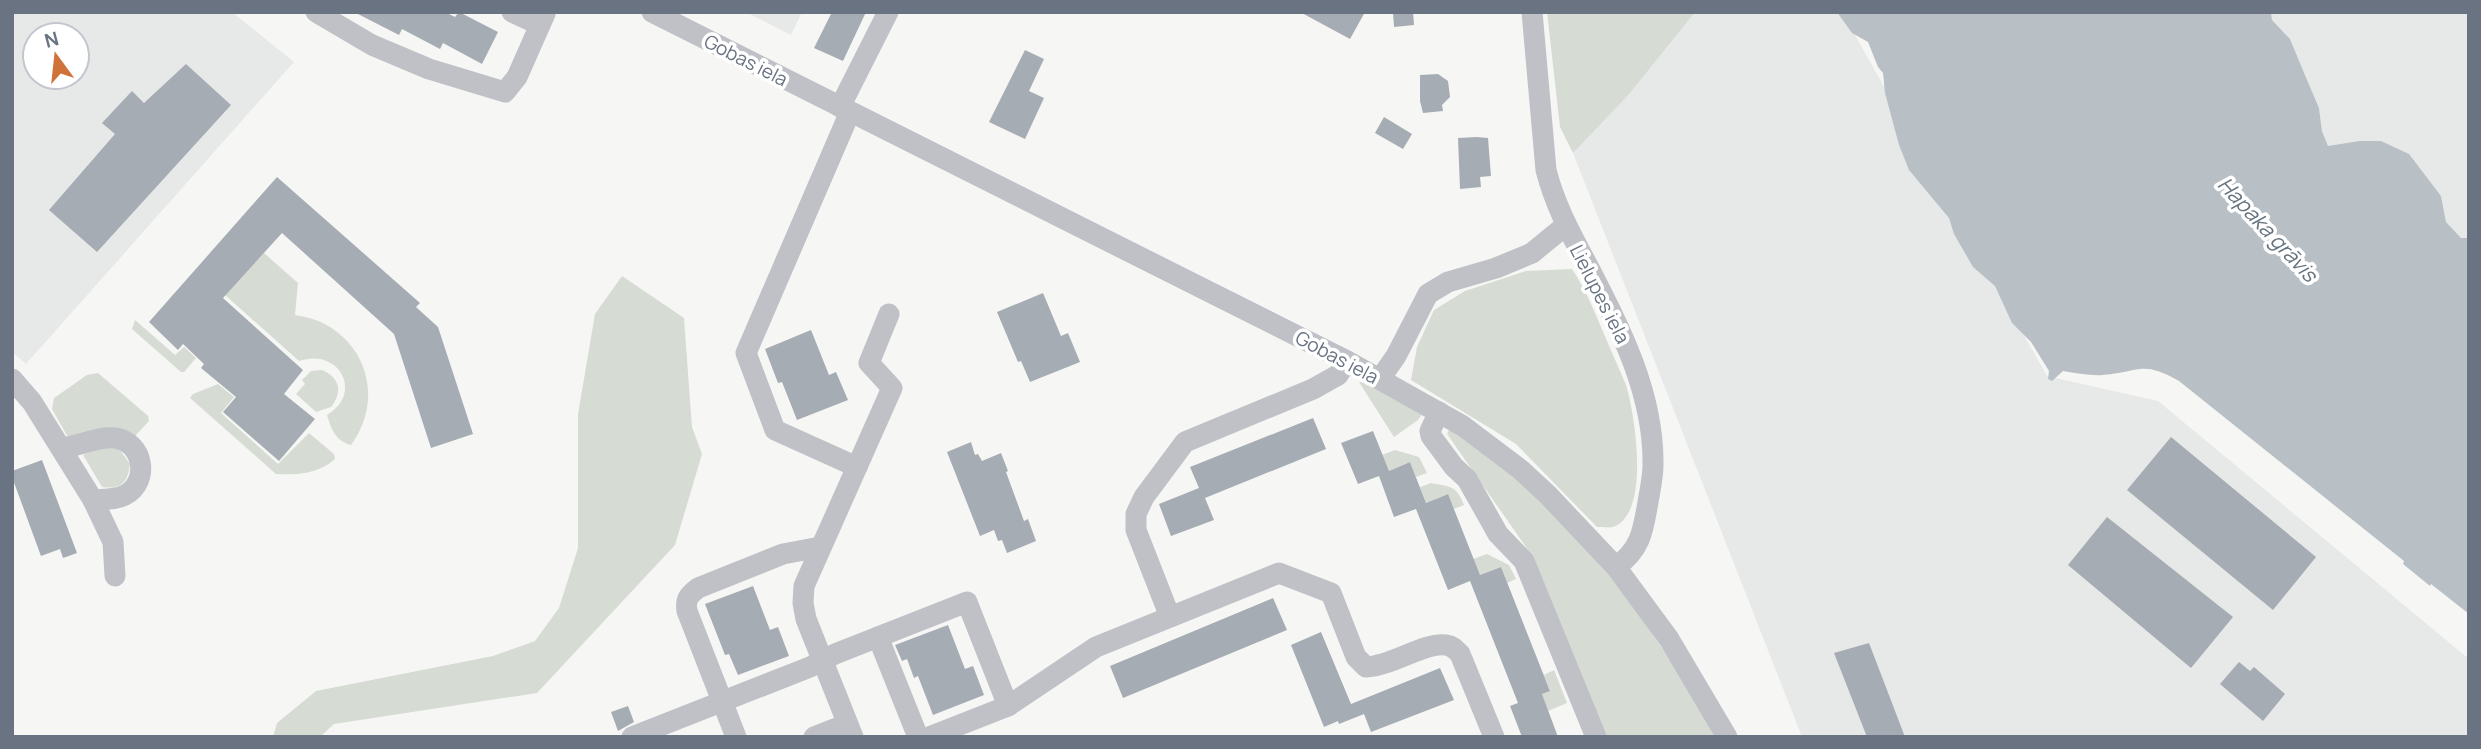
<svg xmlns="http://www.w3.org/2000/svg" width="2481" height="749" font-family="Manrope,sans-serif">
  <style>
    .built { fill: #e7e8e8; fill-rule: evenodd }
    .green { fill: #d6dbd4 }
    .water { fill: #b8c0c6 }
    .building { fill: #a6acb3 }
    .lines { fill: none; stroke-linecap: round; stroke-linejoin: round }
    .street { stroke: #bfc1c6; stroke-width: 21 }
    .labels { text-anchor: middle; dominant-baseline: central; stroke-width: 7; stroke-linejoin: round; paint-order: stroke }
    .street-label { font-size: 19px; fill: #697382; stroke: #fff }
    .water-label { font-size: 21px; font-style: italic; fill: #65737e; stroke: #fff }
  </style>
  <rect width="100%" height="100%" fill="#f6f7f4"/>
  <!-- built -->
  <g class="built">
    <path d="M12 12H232L294 62 26 364 12 352ZM35 35H77V77H35Z"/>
    <polygon points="746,12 802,12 791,35"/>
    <polygon points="1693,12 1842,12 2047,376 2158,401 2469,659 2469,737 1802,737 1573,153"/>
    <polygon points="2271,12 2469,12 2469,238 2461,238 2446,222 2441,196 2429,183 2359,141 2328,146 2322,131 2319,108 2305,75 2290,39 2272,20"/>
  </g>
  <!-- green -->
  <g class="green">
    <polygon points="1547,12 1695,12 1629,94 1573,153 1560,127"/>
    <path d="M264 253 298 283 295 315C359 323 390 392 351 445 335 441 331 428 327 415 364 393 339 347 299 361L225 295Z"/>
    <path d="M1572 269C1587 291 1596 316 1607 341 1613 356 1620 370 1626 385 1635 414 1651 514 1613 527 1609 528 1601 527 1597 527L1516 444 1411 380 1417 347 1434 310 1465 291 1526 271Z"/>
    <polygon points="622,276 684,318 692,427 702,454 675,545 537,693 334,724 320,737 273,737 277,723 316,691 493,656 535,641 559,608 578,548 578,414 595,314"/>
    <polygon points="135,320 175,355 184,347 196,358 184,372 181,372 132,329"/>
    <path d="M322 370C340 378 343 392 331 407L316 412 296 394 305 384 302 380 311 371Z"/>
    <polygon points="98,373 148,416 149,421 135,436 69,439 52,409 54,398 87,375"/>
    <polygon points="1359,382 1365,382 1423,413 1418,420 1394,437"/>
    <path d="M218 384 234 397 221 413 278 464 309 433 334 454 335 459C318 474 298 475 276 474L190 398 193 394Z"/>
    <path d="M1449 430 1453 431C1477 449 1502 467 1525 486 1603 554 1661 643 1714 730V737H1604L1533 557 1447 434Z"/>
    <path d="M101 446H117L130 464C128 482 121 490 102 487L83 455Z"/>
    <polygon points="1395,450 1419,457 1427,473 1416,477 1410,462 1389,471 1382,455"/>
    <path d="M1431 483C1451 487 1456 485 1464 505L1454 509 1447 494 1426 503 1420 487Z"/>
    <polygon points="1487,554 1509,565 1516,579 1507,583 1501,567 1480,575 1473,559"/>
    <polygon points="1554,670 1567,703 1548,711 1542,694 1550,690 1544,675"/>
  </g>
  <!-- water -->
  <path class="water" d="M1837 12H2271L2272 20 2290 39 2305 75 2319 108 2322 131 2328 146 2359 141H2381L2409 154 2441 196 2446 222 2461 238H2469V614L2431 584 2430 586 2403 564 2404 561 2179 381C2141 360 2141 372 2103 375 2090 376 2076 373 2063 371L2052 381 2048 379 2049 371 2031 342 2012 323 1995 286 1973 267 1954 234 1949 218 1909 170 1899 145 1885 93 1883 73 1878 67 1868 42 1852 33Z"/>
  <!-- building -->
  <g class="building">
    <polygon points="354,12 445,12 455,17 459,12 498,32 482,64 443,43 440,49 402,29 399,35"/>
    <polygon points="832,12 866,12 843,61 814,48"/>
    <polygon points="1300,12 1365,12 1350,39"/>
    <polygon points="1393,12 1413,12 1414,25 1394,27"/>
    <polygon points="1025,50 1044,59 1029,91 1044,98 1025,139 989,122"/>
    <polygon points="186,64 231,105 97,252 49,210 115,134 102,123 132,91 144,103"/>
    <polygon points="1438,74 1448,81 1450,97 1442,105 1443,111 1423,113 1420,101 1420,75"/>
    <polygon points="1384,117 1412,134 1403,149 1375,133"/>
    <polygon points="1477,137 1488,138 1491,176 1480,177 1481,187 1460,189 1458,138"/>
    <polygon points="277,177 420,303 416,307 438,327 473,434 431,448 394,334 282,233 223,298 303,370 284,394 315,419 279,461 223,412 236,397 201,368 204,364 183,344 178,350 149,322"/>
    <polygon points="1043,293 1061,336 1068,333 1080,362 1030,382 1021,361 1018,362 997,312"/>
    <polygon points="811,330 829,375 836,372 848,400 797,420 782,382 778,383 765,349"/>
    <polygon points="1313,418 1326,449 1205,498 1214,520 1171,536 1159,504 1199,488 1190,467"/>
    <polygon points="1373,431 1389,471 1410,462 1426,503 1448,494 1480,575 1501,567 1550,691 1542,694 1558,737 1522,737 1510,706 1518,703 1470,581 1448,590 1416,509 1394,517 1379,476 1358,484 1341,443"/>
    <polygon points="2171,437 2316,557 2273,610 2127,490"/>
    <polygon points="971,442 975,455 978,454 982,461 1001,453 1008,471 1006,472 1024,521 1028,519 1036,541 1007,553 1002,540 998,541 994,530 980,536 947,452"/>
    <polygon points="42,460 77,553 63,558 60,549 41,556 12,477 12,471"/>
    <polygon points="2107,517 2233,617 2191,668 2068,565"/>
    <polygon points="753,586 770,630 778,627 789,656 738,675 729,654 725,655 705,604"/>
    <polygon points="1273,598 1287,630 1123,698 1110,666"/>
    <polygon points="948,625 965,669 973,666 984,695 933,715 918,676 914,678 907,659 902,661 895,645"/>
    <polygon points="1321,632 1351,704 1440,668 1454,700 1371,732 1364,714 1339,724 1338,721 1324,727 1291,645"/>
    <polygon points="1869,643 1905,737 1867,737 1834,653"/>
    <polygon points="2239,662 2250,671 2254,667 2285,694 2263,721 2220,684"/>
    <polygon points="628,706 634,722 618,731 611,712"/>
  </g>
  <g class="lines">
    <!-- street -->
    <g class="street">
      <polyline points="316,12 372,45 429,69 505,92 517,77 540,25"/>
      <polyline points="512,12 540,25 545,14"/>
      <polyline points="652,12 1347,361 1463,426 1521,470 1548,495 1616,567 1669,639 1727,737"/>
      <path d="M1532 12 1546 170C1555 206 1572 236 1589 268 1621 330 1654 394 1653 465 1653 477 1650 490 1648 502 1643 531 1641 549 1616 567"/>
      <polyline points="840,107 888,12"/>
      <polyline points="850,112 746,353 775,430 857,467"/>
      <polyline points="12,379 32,402 93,500 113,542 115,576"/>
      <polyline points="1380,379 1396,356 1428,294 1448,282 1496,268 1532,253 1565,226"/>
      <polyline points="1439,412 1430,431 1431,436 1454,467 1467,479 1498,534 1524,561 1596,737"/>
      <path d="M62 448C79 446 99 436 115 438 144 442 150 482 125 495 116 500 104 499 93 500"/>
      <polyline points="1170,617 1136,530 1136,514 1144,497 1185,442 1313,389 1338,375 1347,361"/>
      <polyline points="878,637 967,602 1008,706"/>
      <polyline points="632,737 810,667 835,654 878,637 918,737"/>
      <path d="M736 737 687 611C685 599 689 595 698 588L783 554 820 547"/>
      <polyline points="814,737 847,724"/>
      <polyline points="853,737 806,619 803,603 804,586 892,388 869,363 889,314"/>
      <path d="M929 737 1008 706 1096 647 1279 573 1331 593 1356 657 1366 667C1392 666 1424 642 1446 645 1453 646 1456 650 1460 654L1494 737"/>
    </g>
  </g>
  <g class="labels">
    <!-- street labels -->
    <g class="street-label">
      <text transform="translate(746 60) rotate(27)">Gobas iela</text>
      <text transform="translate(1600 294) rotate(63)">Lielupes iela</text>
      <text transform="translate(1337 357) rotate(28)">Gobas iela</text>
    </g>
    <!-- water labels -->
    <g class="water-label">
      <text transform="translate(2268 229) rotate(47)">Hapaka grāvis</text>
    </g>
  </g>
  <!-- border -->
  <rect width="2481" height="749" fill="none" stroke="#697382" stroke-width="28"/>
  <!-- north arrow -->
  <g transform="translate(56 56) rotate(345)"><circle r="33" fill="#ffffff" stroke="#c3c7cd" stroke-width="2"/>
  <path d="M0-5L12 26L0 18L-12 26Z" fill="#d0733b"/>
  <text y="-10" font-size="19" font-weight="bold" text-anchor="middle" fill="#697382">N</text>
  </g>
</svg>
